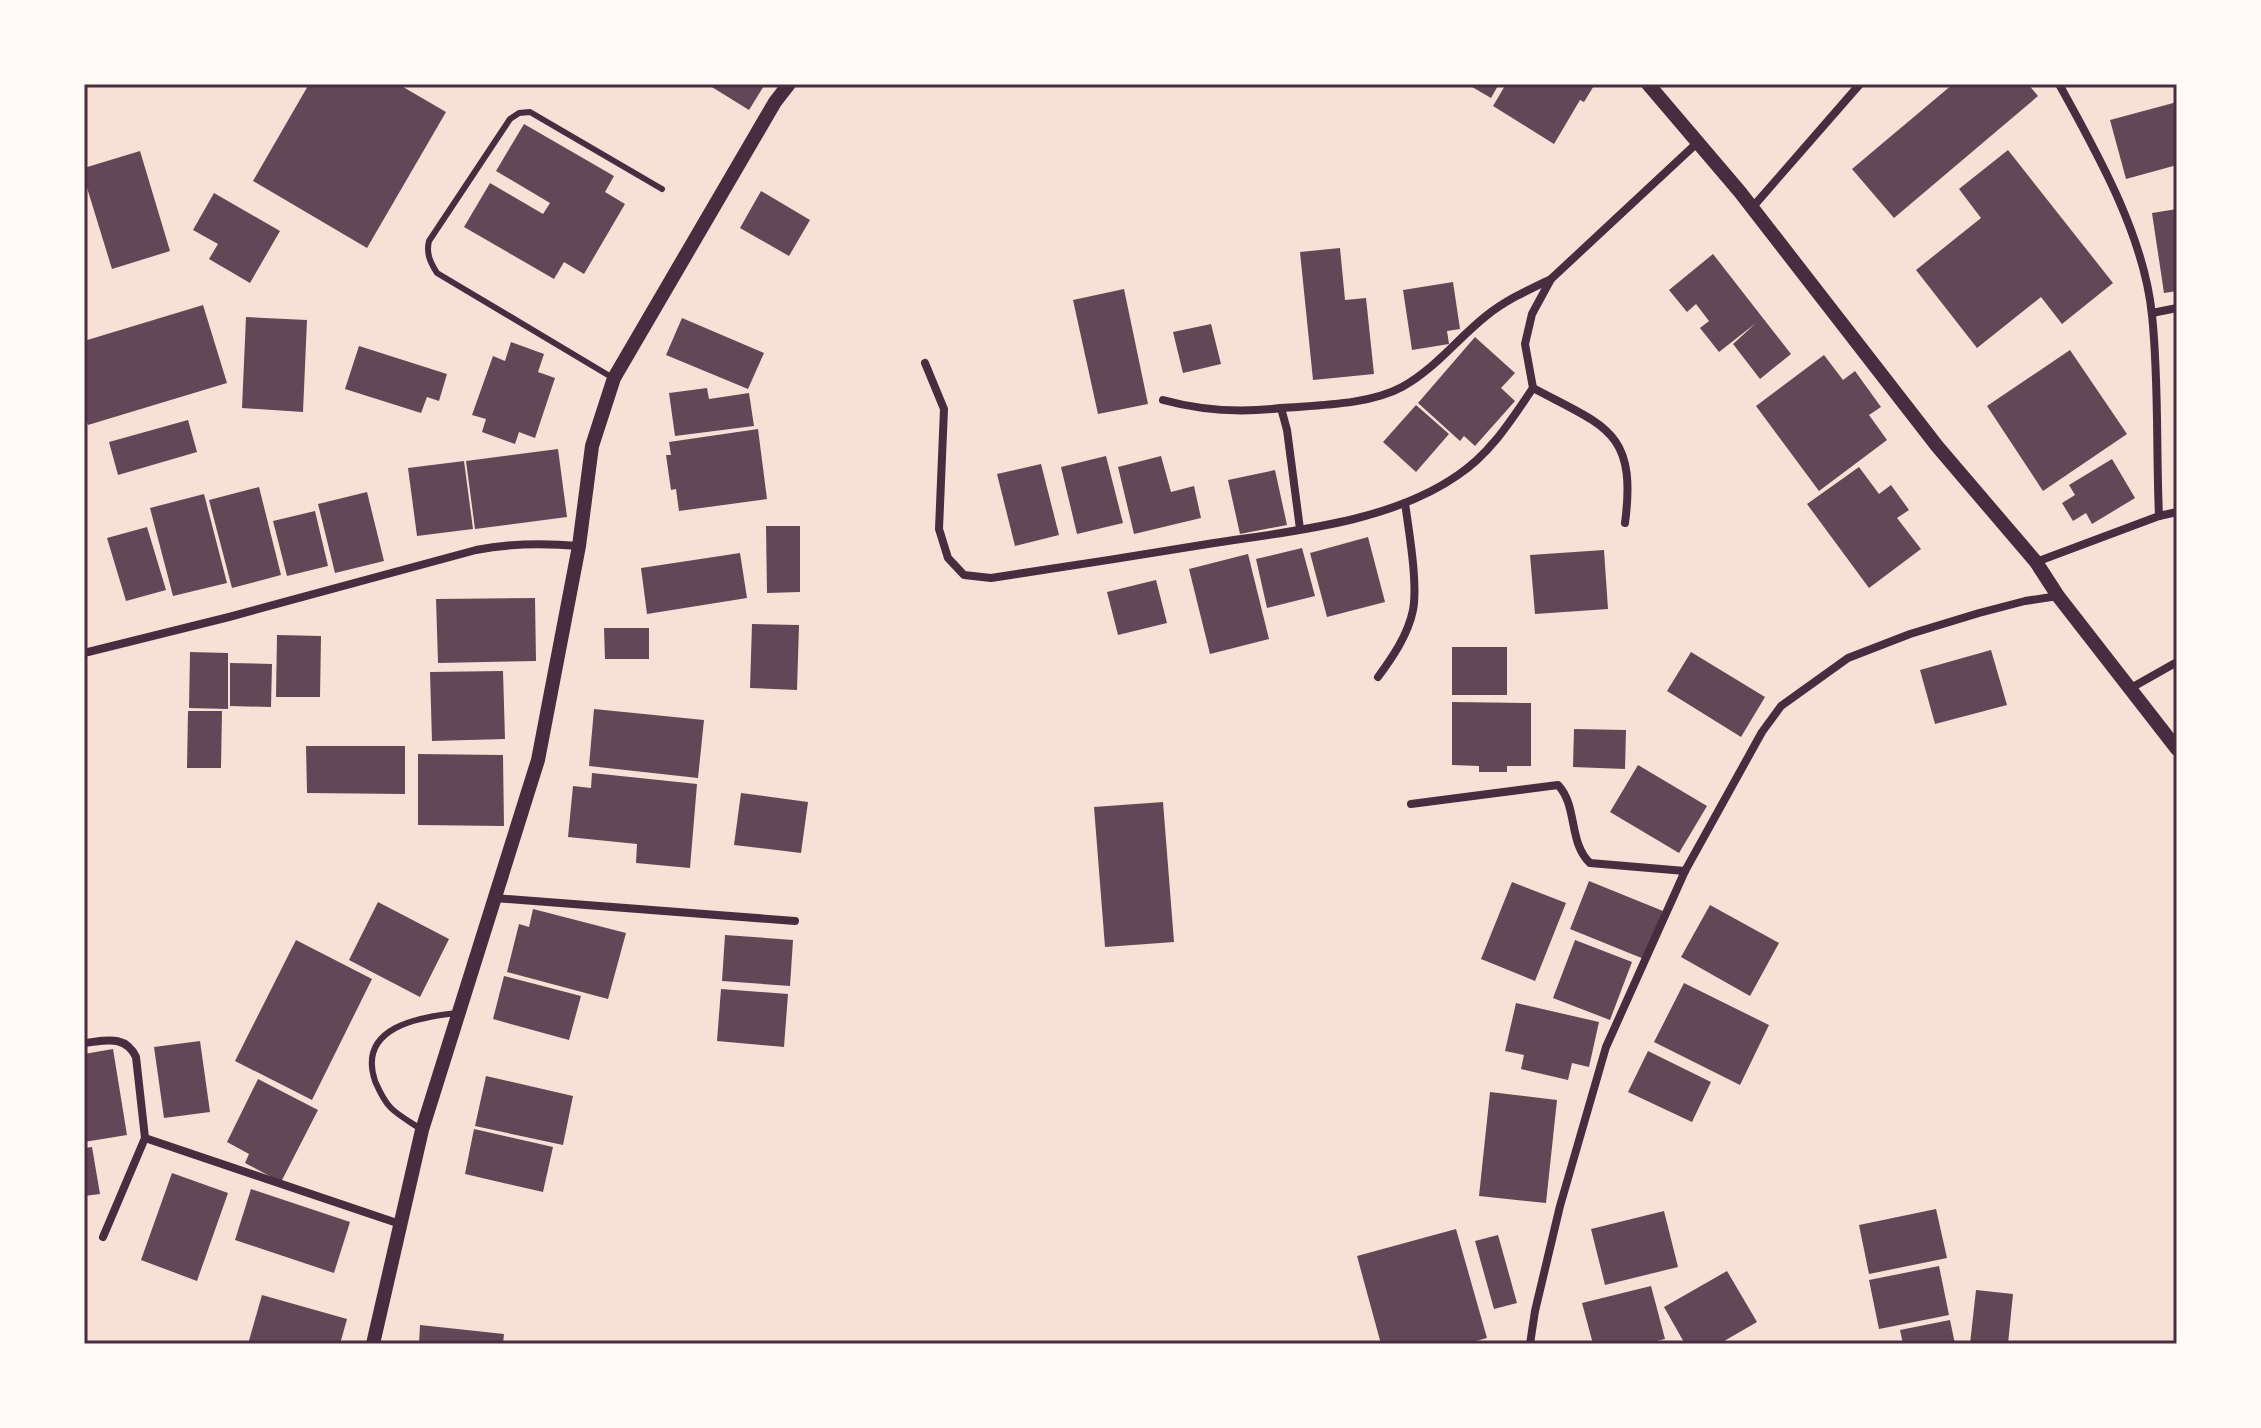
<svg xmlns="http://www.w3.org/2000/svg" width="2261" height="1428" font-family="Jost,sans-serif">
  <style>
    .building { fill: #644757 }
    .lines { fill: none; stroke-linecap: round; stroke-linejoin: round }
    .service { stroke: #4a2c40; stroke-width: 6 }
    .minor { stroke: #4a2c40; stroke-width: 8 }
    .tertiary { stroke: #4a2c40; stroke-width: 14 }
    .neatline { fill: none; stroke: #4a2c40; stroke-width: 3 }
  </style>
  <rect width="100%" height="100%" fill="#f7e1d7"/>
  <!-- building -->
  <g class="building">
    <polygon points="309,84 398,84 446,112 367,248 253,181"/>
    <polygon points="707,84 765,84 749,110"/>
    <polygon points="1467,84 1499,84 1491,98"/>
    <polygon points="1506,84 1595,84 1584,102 1580,100 1554,144 1493,106"/>
    <polygon points="1953,84 2028,84 2038,96 1894,218 1852,169"/>
    <polygon points="2177,102 2177,165 2126,179 2110,120"/>
    <polygon points="524,124 614,176 605,192 625,204 584,274 564,262 554,279 464,227 490,183 543,214 550,203 496,171"/>
    <polygon points="2008,150 2113,283 2062,324 2041,297 1977,348 1916,270 1981,218 1959,189"/>
    <polygon points="140,151 170,251 112,269 84,178 84,168"/>
    <polygon points="761,191 810,220 789,256 740,228"/>
    <polygon points="214,193 280,231 250,283 209,259 218,244 193,230"/>
    <polygon points="2177,209 2177,291 2164,293 2152,213"/>
    <polygon points="1340,248 1345,300 1366,298 1374,374 1313,380 1300,252"/>
    <polygon points="1713,254 1791,354 1760,379 1733,344 1756,323 1719,352 1700,328 1709,321 1696,304 1687,312 1669,290"/>
    <polygon points="1453,282 1460,329 1447,331 1449,344 1412,350 1403,290"/>
    <polygon points="1124,289 1148,404 1098,414 1073,300"/>
    <polygon points="203,305 227,383 88,425 84,414 84,341"/>
    <polygon points="246,317 307,320 303,412 242,408"/>
    <polygon points="682,318 764,353 748,389 666,355"/>
    <polygon points="1211,324 1221,364 1183,373 1173,332"/>
    <polygon points="1475,337 1515,373 1501,388 1515,401 1475,446 1464,436 1460,441 1418,403"/>
    <polygon points="511,342 544,354 538,372 555,378 535,438 519,432 515,444 482,432 486,419 472,415 493,356 505,361"/>
    <polygon points="359,346 447,374 439,401 427,397 421,413 345,389"/>
    <polygon points="2070,350 2127,434 2043,491 1987,406"/>
    <polygon points="1824,355 1843,380 1855,371 1881,407 1869,415 1887,440 1819,491 1756,406"/>
    <polygon points="707,388 709,399 749,393 754,426 675,436 669,393"/>
    <polygon points="1416,405 1449,434 1416,472 1383,442"/>
    <polygon points="188,420 197,452 118,475 109,442"/>
    <polygon points="758,429 767,499 679,511 676,489 671,490 666,455 671,455 669,442"/>
    <polygon points="558,449 567,517 475,529 466,461"/>
    <polygon points="1106,456 1123,523 1077,534 1061,467"/>
    <polygon points="1161,456 1171,492 1194,486 1201,518 1134,534 1118,467"/>
    <polygon points="2112,459 2135,498 2092,524 2086,513 2073,521 2062,503 2075,495 2069,485"/>
    <polygon points="464,461 473,529 417,536 408,468"/>
    <polygon points="1041,464 1059,535 1015,546 997,474"/>
    <polygon points="1859,467 1879,494 1891,485 1909,510 1897,518 1921,549 1869,588 1807,504"/>
    <polygon points="1275,470 1287,525 1240,534 1228,480"/>
    <polygon points="259,487 281,575 232,588 209,500"/>
    <polygon points="367,492 384,561 335,573 318,504"/>
    <polygon points="204,494 227,583 173,596 150,508"/>
    <polygon points="315,511 328,566 287,576 273,521"/>
    <polygon points="766,526 800,526 800,592 767,593"/>
    <polygon points="147,527 166,590 126,601 107,538"/>
    <polygon points="1368,537 1385,602 1327,617 1310,553"/>
    <polygon points="1302,548 1315,596 1267,608 1256,559"/>
    <polygon points="1604,550 1608,609 1535,614 1530,555"/>
    <polygon points="740,553 747,598 647,614 641,568"/>
    <polygon points="1248,554 1269,639 1210,654 1189,569"/>
    <polygon points="1156,580 1167,623 1118,635 1107,592"/>
    <polygon points="535,598 536,661 438,663 436,599"/>
    <polygon points="752,624 799,625 797,690 750,688"/>
    <polygon points="604,628 649,628 649,659 605,659"/>
    <polygon points="277,635 321,636 320,697 276,697"/>
    <rect x="1452" y="647" width="55" height="48"/>
    <polygon points="1991,650 2007,705 1935,724 1920,670"/>
    <polygon points="190,652 228,653 228,709 189,708"/>
    <polygon points="1691,652 1765,697 1741,737 1667,691"/>
    <polygon points="230,663 272,664 271,707 230,706"/>
    <polygon points="503,671 505,739 432,741 430,672"/>
    <polygon points="1452,702 1531,703 1531,766 1507,766 1507,772 1479,772 1479,766 1452,765"/>
    <polygon points="594,709 704,720 698,778 589,766"/>
    <polygon points="188,711 222,711 221,768 187,768"/>
    <polygon points="1574,729 1626,730 1625,769 1573,767"/>
    <polygon points="306,746 405,746 405,794 307,793"/>
    <polygon points="418,754 503,755 504,826 418,825"/>
    <polygon points="1638,765 1707,806 1679,853 1610,812"/>
    <polygon points="592,773 697,784 690,868 636,863 637,844 568,837 573,786 591,788"/>
    <polygon points="741,793 808,802 801,853 734,845"/>
    <polygon points="1163,802 1174,942 1105,947 1094,807"/>
    <polygon points="1589,881 1663,911 1644,959 1570,929"/>
    <polygon points="1512,882 1566,903 1535,981 1481,959"/>
    <polygon points="378,902 449,939 420,997 349,960"/>
    <polygon points="1710,905 1779,943 1750,996 1681,957"/>
    <polygon points="533,909 626,933 608,999 507,972 519,924 529,927"/>
    <polygon points="725,935 793,940 790,986 722,981"/>
    <polygon points="296,940 372,979 312,1100 235,1061"/>
    <polygon points="1575,940 1632,962 1610,1020 1553,998"/>
    <polygon points="504,976 581,996 569,1040 493,1019"/>
    <polygon points="1684,983 1769,1025 1740,1085 1654,1042"/>
    <polygon points="721,989 788,994 784,1047 717,1041"/>
    <polygon points="1516,1003 1599,1022 1589,1067 1572,1063 1568,1080 1521,1069 1524,1055 1505,1051"/>
    <polygon points="200,1041 210,1112 164,1118 154,1047"/>
    <polygon points="113,1049 127,1135 84,1142 84,1054"/>
    <polygon points="1648,1051 1711,1082 1692,1122 1628,1092"/>
    <polygon points="486,1076 573,1096 563,1145 475,1126"/>
    <polygon points="258,1079 318,1110 281,1182 245,1163 249,1154 227,1142"/>
    <polygon points="1490,1092 1557,1100 1546,1203 1479,1196"/>
    <polygon points="474,1129 553,1147 543,1192 465,1174"/>
    <polygon points="92,1147 100,1194 84,1196 84,1148"/>
    <polygon points="172,1173 228,1193 197,1281 141,1260"/>
    <polygon points="251,1189 350,1222 334,1273 235,1240"/>
    <polygon points="1936,1209 1947,1258 1869,1274 1859,1225"/>
    <polygon points="1664,1211 1678,1267 1605,1285 1591,1229"/>
    <polygon points="1456,1229 1487,1338 1465,1344 1381,1344 1357,1256"/>
    <polygon points="1498,1235 1517,1303 1494,1309 1475,1241"/>
    <polygon points="1939,1266 1949,1315 1879,1329 1869,1280"/>
    <polygon points="1727,1271 1757,1322 1719,1344 1685,1344 1664,1307"/>
    <polygon points="1651,1286 1665,1339 1644,1344 1593,1344 1582,1303"/>
    <polygon points="1976,1290 2013,1294 2008,1344 1970,1344"/>
    <polygon points="262,1295 347,1319 340,1344 248,1344"/>
    <polygon points="1950,1320 1955,1344 1903,1344 1900,1330"/>
    <polygon points="420,1325 504,1334 503,1344 419,1344"/>
  </g>
  <g class="lines">
    <!-- service -->
    <g class="service">
      <path d="M613 378 437 273C430 262 426 253 429 241L510 119 519 113 530 112 662 189"/>
      <path d="M422 1130C412 1123 399 1116 391 1108 383 1100 379 1090 375 1081 357 1027 419 1017 457 1013"/>
    </g>
    <!-- minor -->
    <g class="minor">
      <path d="M2059 84C2097 153 2144 235 2152 315 2159 381 2156 449 2159 516"/>
      <polyline points="1751,209 1860,84"/>
      <polyline points="2152,313 2177,308"/>
      <path d="M925 363 944 409 939 529 948 558 964 575 991 578C1065 567 1140 555 1214 543 1293 531 1391 522 1458 475 1491 453 1511 420 1533 388L1525 344 1532 314 1551 279 1697 143"/>
      <path d="M1533 388C1606 427 1637 431 1625 523"/>
      <path d="M1163 400C1203 411 1240 413 1281 408L1287 430 1300 529"/>
      <path d="M1281 408C1318 405 1369 405 1402 387 1435 369 1457 339 1486 316 1506 300 1528 290 1551 279"/>
      <polyline points="2036,562 2159,516 2177,512"/>
      <path d="M84 653 229 617 476 550C511 543 543 543 579 546"/>
      <path d="M1378 677C1392 658 1408 635 1413 610 1418 583 1409 532 1405 503"/>
      <polyline points="2131,688 2177,662"/>
      <path d="M1411 804 1558 785C1578 806 1568 842 1590 863L1685 871"/>
      <polyline points="494,898 795,921"/>
      <path d="M84 1043C105 1041 125 1034 136 1057L145 1138 400 1224"/>
      <polyline points="103,1237 145,1138"/>
      <polyline points="1530,1344 1535,1311 1560,1206 1606,1047 1685,871 1762,732 1781,706 1848,658 1910,634 1979,613 2025,601 2058,596"/>
    </g>
    <!-- tertiary -->
    <g class="tertiary">
      <polyline points="1648,84 1740,192 1937,446 2036,562 2058,596 2177,749"/>
      <polyline points="373,1344 422,1130 538,760 579,546 592,446 614,378 775,102 789,84"/>
    </g>
  </g>
  <!-- border -->
  <rect width="2261" height="1428" fill="none" stroke="#fffaf5" stroke-width="172"/>
  <rect x="86" y="86" width="2089" height="1256" class="neatline"/>
</svg>
